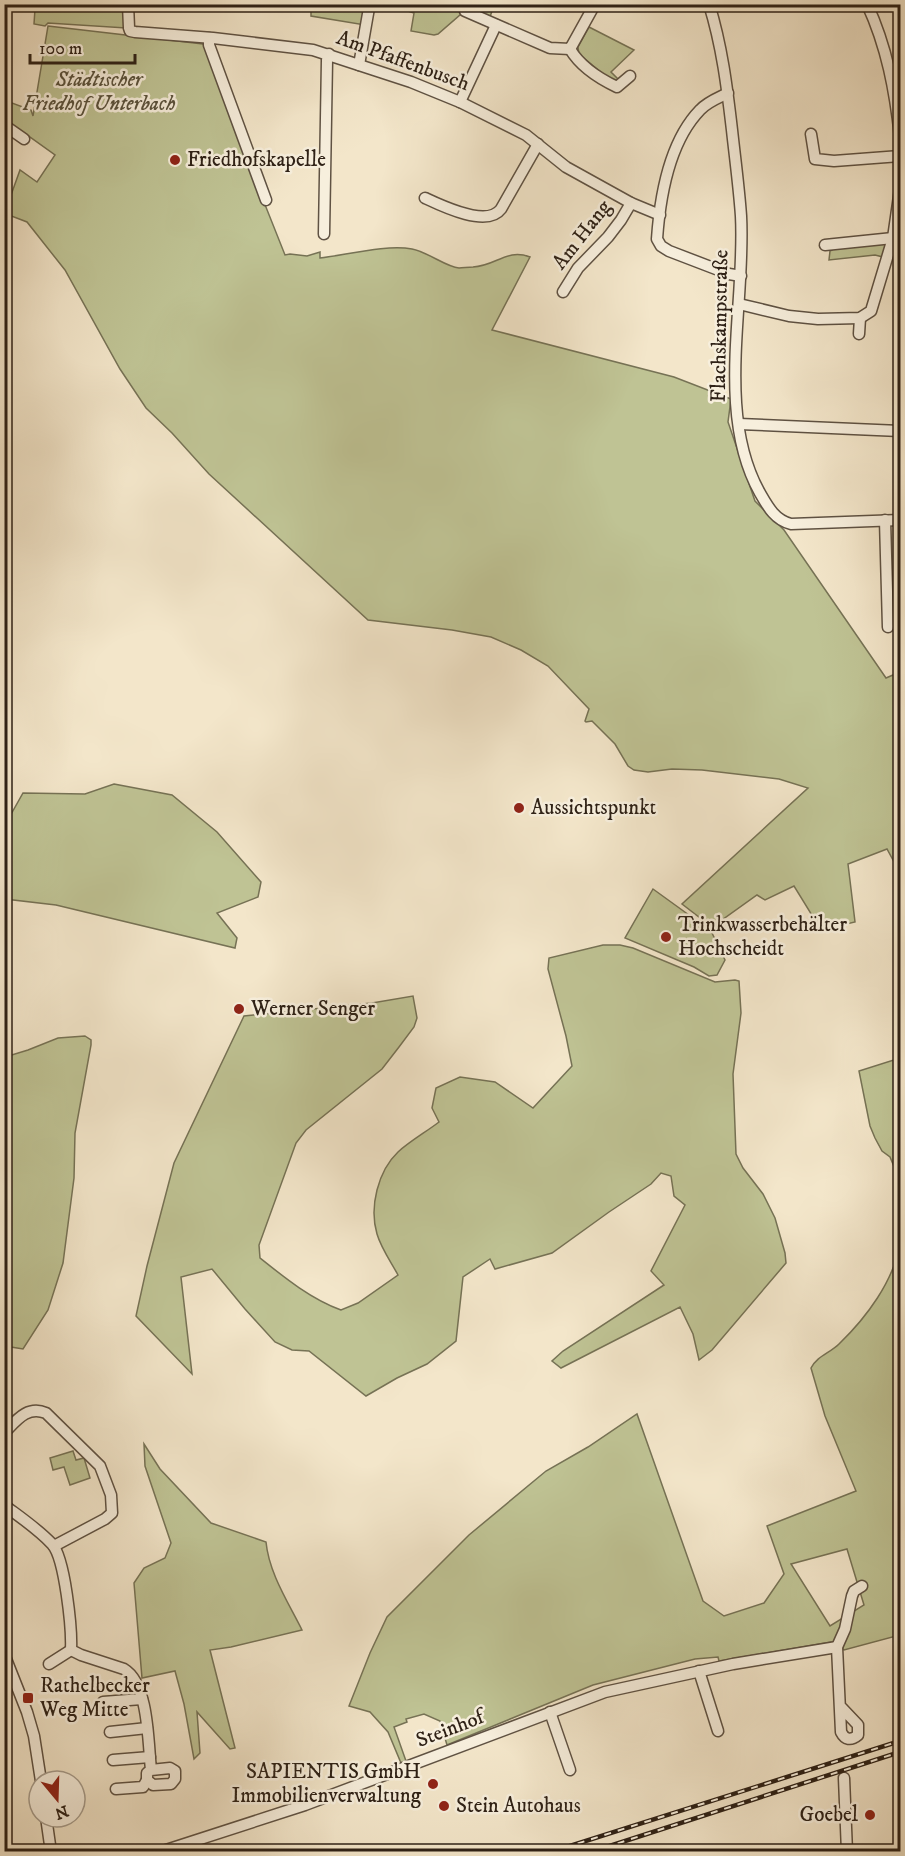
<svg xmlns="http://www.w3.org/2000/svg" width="905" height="1856" font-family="'IM FELL DW Pica',serif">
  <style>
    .green { fill: #bfc394; stroke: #767255; stroke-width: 1.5; fill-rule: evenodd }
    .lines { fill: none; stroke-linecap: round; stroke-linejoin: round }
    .minor-casing { stroke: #5f5243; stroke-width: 13 }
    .minor { stroke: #f7efdd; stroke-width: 10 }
    .rail-casing { stroke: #2e2116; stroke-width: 4.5 }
    .rail { stroke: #f7efdd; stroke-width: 2; stroke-dasharray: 7; stroke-linecap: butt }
    .poi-dot { fill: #8f2418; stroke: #f7efdd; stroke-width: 2 }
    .labels { text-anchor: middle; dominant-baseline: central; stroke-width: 5; stroke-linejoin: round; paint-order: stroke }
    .street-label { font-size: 21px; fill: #2e2116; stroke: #f7efdd }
    .park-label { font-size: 21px; font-style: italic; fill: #5a523c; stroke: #f7efdd }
    .poi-label { font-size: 21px; fill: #2e2116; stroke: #f7efdd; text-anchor: start }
  </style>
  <rect width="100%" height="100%" fill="#f3e6ca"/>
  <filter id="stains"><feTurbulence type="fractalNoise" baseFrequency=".00333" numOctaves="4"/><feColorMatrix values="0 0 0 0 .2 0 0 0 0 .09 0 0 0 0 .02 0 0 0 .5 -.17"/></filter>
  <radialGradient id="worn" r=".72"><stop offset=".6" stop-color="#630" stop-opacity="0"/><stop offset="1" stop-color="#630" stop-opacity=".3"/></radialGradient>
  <!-- green -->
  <g class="green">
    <polygon points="47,5 124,5 126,28 48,23 45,26 34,24 35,9"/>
    <polygon points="311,5 375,5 374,9 365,25 311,16"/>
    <polygon points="389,5 463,5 461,14 438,34 434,35 411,31 414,13"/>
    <polygon points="465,5 494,5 490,17"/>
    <path d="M48 26 203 44 207 48 231 119 285 255 290 254 307 256 320 252V258C346 255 387 244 412 249 428 252 446 267 459 268 463 268 468 267 473 267 496 266 507 248 530 257L492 330 674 377 731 399 728 422 755 501 784 530 886 678 900 672V873L887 849 848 864 855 922 821 930 794 886 765 900 757 895 712 927 682 904 808 788 779 779 702 770 672 769 648 772 634 770 628 766 615 744 592 721 586 722 585 721 589 709 548 666 521 650 491 637 452 630 368 620 209 474 172 433 146 408 120 369 65 270 27 222 6 214 8 211 6 209 20 170 37 182 55 155 27 135 5 123 4 100 31 110 33 116Z"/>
    <polygon points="589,27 634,50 611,72 618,79 616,81 608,78 579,54 578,47"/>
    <polygon points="882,241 886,246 883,257 875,255 829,260 830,251 839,246"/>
    <polygon points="114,784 172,795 217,832 261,882 258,897 217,913 237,938 235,948 56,905 5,899 5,825 23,793 85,794"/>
    <polygon points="653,889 711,931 725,960 717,975 709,976 694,967 625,938"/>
    <path d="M603 945H620L633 948 715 982 735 980 739 981 741 1013 733 1074 736 1154 743 1168 763 1194 775 1218 785 1253 786 1263 712 1350 699 1360 693 1334 680 1307 561 1368 552 1361 563 1351 664 1285 651 1271 685 1205 674 1196 671 1176 661 1173 651 1184 609 1212 552 1253 495 1269 490 1259 463 1277 456 1341 427 1364 397 1378 366 1396 309 1351 292 1350 275 1342 245 1309 212 1269 181 1277 192 1374 136 1316 147 1266 174 1163 244 1016 372 1003 413 996 417 1018 414 1027 399 1047 382 1069 306 1130 296 1143 259 1245 260 1258C285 1278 311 1299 341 1310L358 1303 398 1275C391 1262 381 1248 377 1234 369 1207 378 1171 398 1152 410 1141 426 1132 439 1122L432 1108 436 1088 460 1077 495 1082 533 1108 572 1066 566 1036 548 969 549 958Z"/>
    <polygon points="85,1036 91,1040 91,1045 75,1133 74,1178 63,1263 48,1310 23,1349 5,1346 5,1057 28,1050 58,1038"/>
    <polygon points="900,1058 900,1181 890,1157 882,1151 875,1138 870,1126 859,1071"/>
    <path d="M900 1243V1635L844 1650 831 1642 719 1661 718 1657 695 1659 593 1685 447 1745 440 1721 424 1714 406 1719 407 1722 394 1727 406 1761 401 1763 388 1732 370 1712 349 1706 370 1653 387 1617 469 1535 546 1471 588 1447 637 1414 703 1601 724 1616 764 1603 784 1574 767 1526 856 1491 825 1416 811 1368C817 1356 830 1353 839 1344 866 1318 894 1281 900 1243ZM847 1549 864 1605 830 1626 791 1564Z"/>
    <path d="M144 1444 160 1469 211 1523 266 1542C269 1573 288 1602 302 1630L231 1647 210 1650 235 1748 230 1749 197 1712 200 1753 194 1759 184 1704 175 1671 142 1678 134 1583 144 1568 165 1558 171 1543 145 1466Z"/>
    <polygon points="73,1451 76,1460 84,1458 90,1478 70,1485 64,1467 53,1470 50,1458"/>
  </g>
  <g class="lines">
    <!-- minor casing -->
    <g class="minor-casing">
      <g id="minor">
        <polyline points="128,4 129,28 130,31 135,32 213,38 313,50 411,82 460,102 526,135 566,167 631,203 660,215"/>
        <path d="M709 4C722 46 727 87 732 130 735 158 739 187 741 216 746 304 715 413 760 493 768 507 775 520 791 524L900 520"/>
        <path d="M867 4C887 47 895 91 900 137"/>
        <polyline points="4,5 11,4"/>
        <polyline points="465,11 550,48 570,49 595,4"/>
        <polyline points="209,38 209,45 266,200"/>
        <path d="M570 49C580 66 600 79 617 87L630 76"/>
        <polyline points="359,65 369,8"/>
        <path d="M728 93C718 98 707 102 700 110 669 142 660 196 657 239L661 246 669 251 729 274 741 276"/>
        <polyline points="460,102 496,25"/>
        <polyline points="4,125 24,139"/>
        <polyline points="811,134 815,159 834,161 900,156"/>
        <path d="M425 198C442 206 487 228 501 209L538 144"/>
        <polyline points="324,234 327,60 329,54"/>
        <polyline points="825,245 893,238"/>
        <polyline points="563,292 578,268 608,237 621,220 631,203"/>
        <polyline points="739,304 789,316 818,319 860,318 871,311 893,238 900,189"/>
        <polyline points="859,334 860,318"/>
        <polyline points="739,424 900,431"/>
        <polyline points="885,520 888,627"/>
        <path d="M4 1433C16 1421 27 1405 46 1413L100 1466 111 1495 112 1513 105 1519 54 1546"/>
        <path d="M4 1505C20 1517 38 1529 52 1544 65 1558 72 1629 71 1650L81 1655 124 1669C149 1684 148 1743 151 1770L147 1773V1780L153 1785 171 1784 175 1779V1771L170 1768 151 1770"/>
        <polyline points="4,1654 27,1712 34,1736 41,1781"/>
        <polyline points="49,1664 71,1650"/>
        <polyline points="699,1671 718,1731"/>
        <polyline points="103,1702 142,1699"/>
        <path d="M840 1706 858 1725V1735C851 1741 845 1740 841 1732L837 1647 845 1629 852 1596 854 1591 862 1586"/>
        <polyline points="550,1712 570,1770"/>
        <polyline points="110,1732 147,1728"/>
        <polyline points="113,1760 150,1757"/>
        <polyline points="844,1778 847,1852"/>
        <polyline points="116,1789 143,1787 147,1780"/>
        <polyline points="46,1817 51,1852"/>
        <polyline points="160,1852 305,1805 605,1692 733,1664 837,1647"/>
      </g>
    </g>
    <!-- minor -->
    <use href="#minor" class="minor"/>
    <!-- rail casing -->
    <g class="rail-casing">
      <g id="rail">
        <polyline points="551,1852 900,1741"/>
        <polyline points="591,1852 900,1752"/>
      </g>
    </g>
    <!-- rail -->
    <use href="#rail" class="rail"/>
  </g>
  <!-- markers -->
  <g class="poi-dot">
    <circle cx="175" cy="160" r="6"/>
    <circle cx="519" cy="808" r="6"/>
    <circle cx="666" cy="937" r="6"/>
    <circle cx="239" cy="1009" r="6"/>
    <rect x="22" y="1692" width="12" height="12" rx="3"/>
    <circle cx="433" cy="1784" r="6"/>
    <circle cx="444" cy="1806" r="6"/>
    <circle cx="870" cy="1815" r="6"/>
  </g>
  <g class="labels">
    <!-- street labels -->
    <g class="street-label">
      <text transform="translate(403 61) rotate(20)">Am Pfaffenbusch</text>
      <text transform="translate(582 235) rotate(-52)">Am Hang</text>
      <text transform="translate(720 326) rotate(-89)">Flachskampstraße</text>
      <text transform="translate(450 1729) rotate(-21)">Steinhof</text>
    </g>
    <!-- park labels -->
    <g class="park-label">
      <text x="99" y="80">Städtischer<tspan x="99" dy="24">Friedhof Unterbach</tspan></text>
    </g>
    <!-- poi labels -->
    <g class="poi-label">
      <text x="187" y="160">Friedhofskapelle</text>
      <text x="531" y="808">Aussichtspunkt</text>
      <text x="678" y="925">Trinkwasserbehälter<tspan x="678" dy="24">Hochscheidt</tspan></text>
      <text x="251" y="1009">Werner Senger</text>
      <text x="40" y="1686">Rathelbecker<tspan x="40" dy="24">Weg Mitte</tspan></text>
      <text x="421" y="1772" text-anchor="end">SAPIENTIS GmbH<tspan x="421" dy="24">Immobilienverwaltung</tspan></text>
      <text x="456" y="1806">Stein Autohaus</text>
      <text x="858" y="1815" text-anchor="end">Goebel</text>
    </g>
  </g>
  <!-- margin -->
  <rect width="905" height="1856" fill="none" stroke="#f3e6ca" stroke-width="24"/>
  <rect x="6" y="6" width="893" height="1844" fill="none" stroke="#2e2116" stroke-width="3"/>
  <rect x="12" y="12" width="881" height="1832" fill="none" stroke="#2e2116" stroke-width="1.5"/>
  <!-- north arrow -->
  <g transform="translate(57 1799) rotate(161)"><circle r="28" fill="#f7efdd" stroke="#a79d8d" stroke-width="1.5"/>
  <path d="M0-4.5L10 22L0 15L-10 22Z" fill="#8f2418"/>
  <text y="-9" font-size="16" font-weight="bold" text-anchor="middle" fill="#2e2116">N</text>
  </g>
  <!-- scale -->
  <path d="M30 54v9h105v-9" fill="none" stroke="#2e2116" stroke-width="3"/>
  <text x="39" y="54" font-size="18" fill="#2e2116" stroke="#f7efdd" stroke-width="4.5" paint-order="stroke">100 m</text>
  <rect width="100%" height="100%" filter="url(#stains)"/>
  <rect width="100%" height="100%" fill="url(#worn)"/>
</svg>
